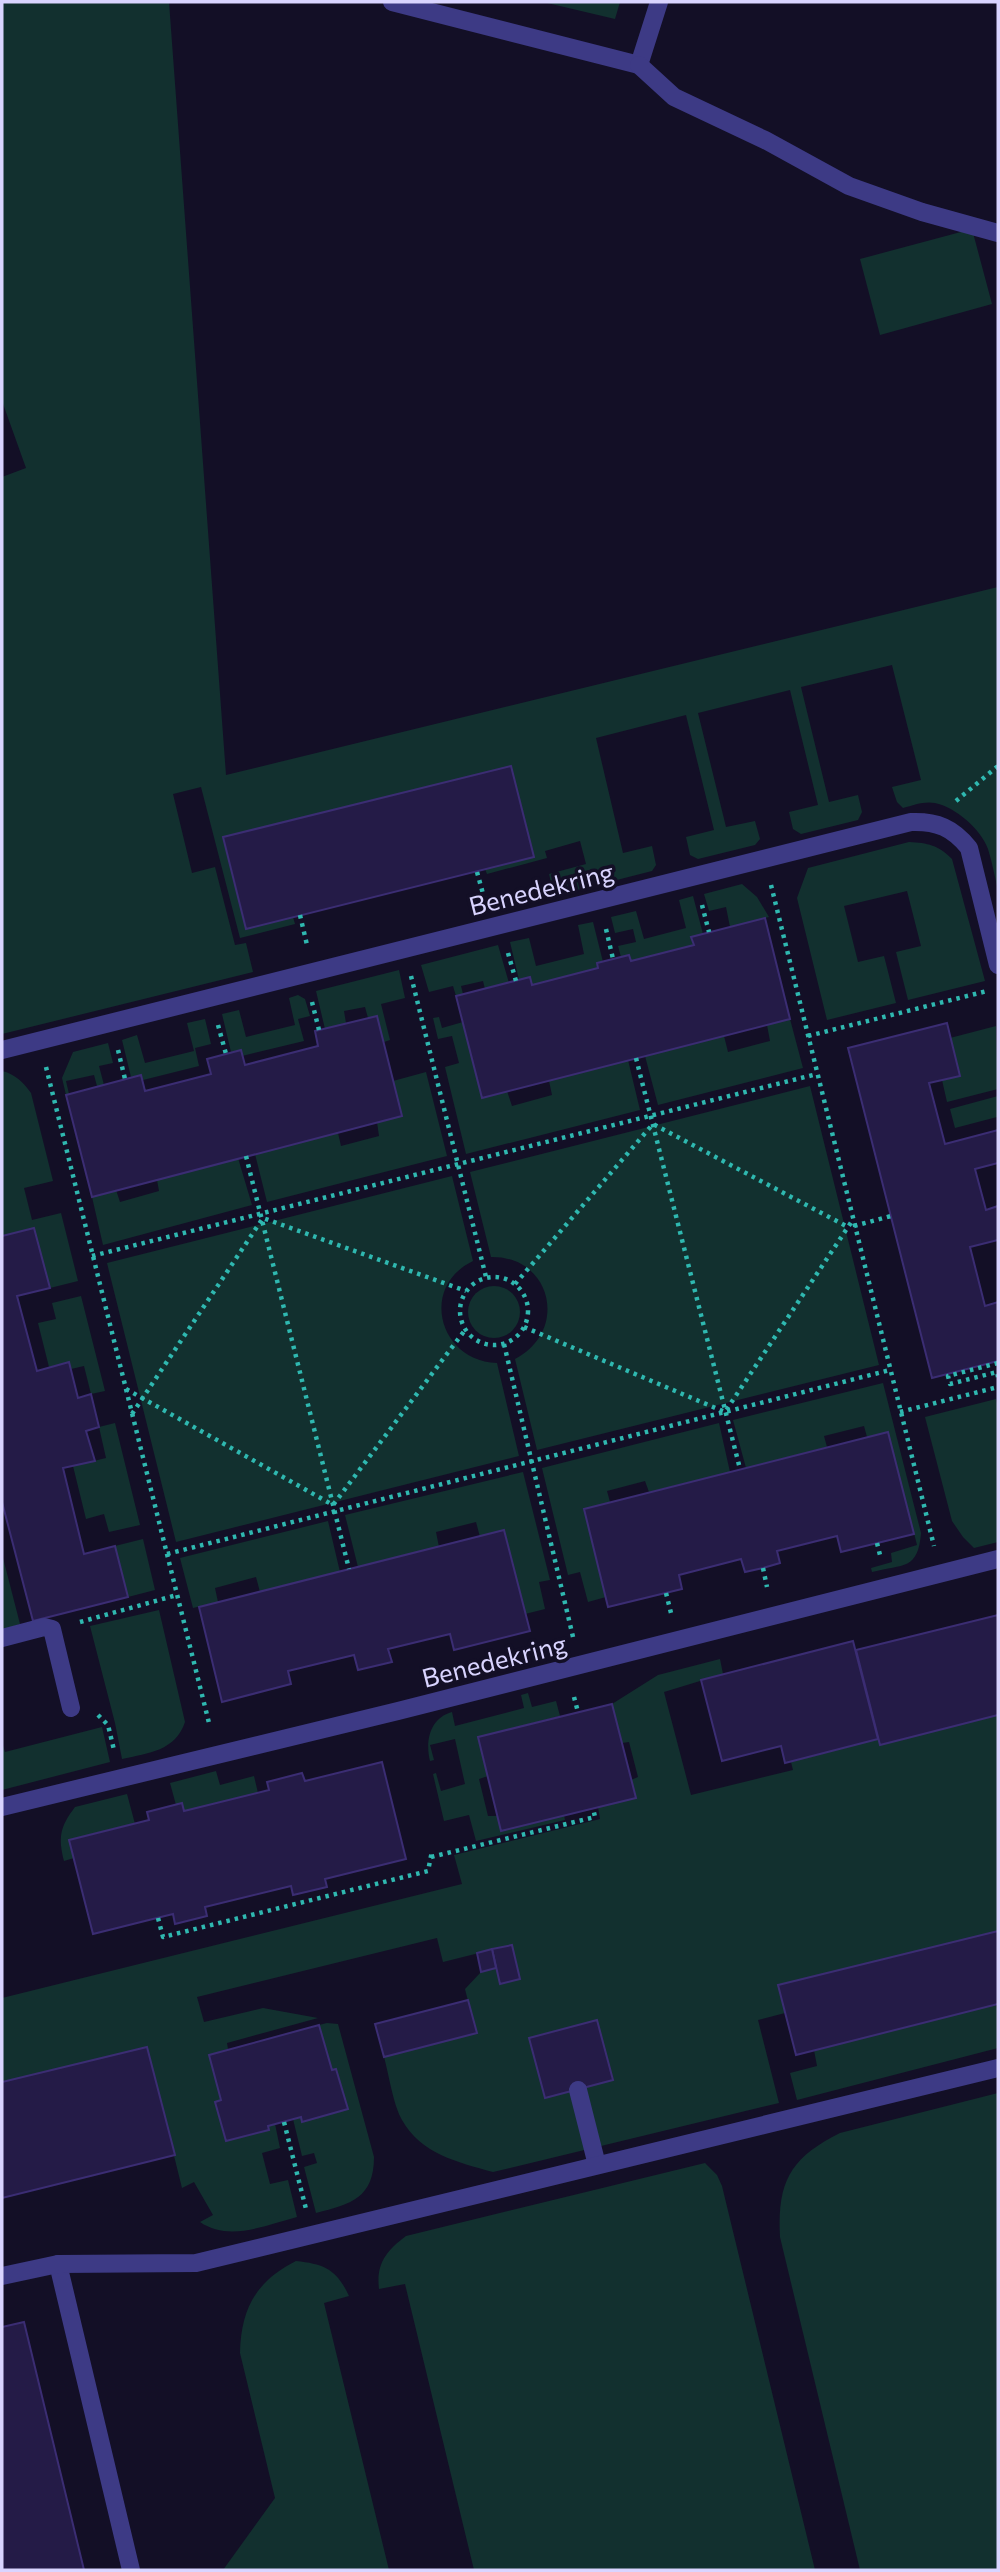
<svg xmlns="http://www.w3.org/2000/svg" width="1000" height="2572" font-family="Commissioner,sans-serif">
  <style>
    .green { fill: #12302f }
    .building { fill: #241b47; stroke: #3b2d73; stroke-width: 2 }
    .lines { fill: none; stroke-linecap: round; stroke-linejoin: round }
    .path { stroke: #2fb8b0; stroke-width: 4.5; stroke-dasharray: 3.5 5; stroke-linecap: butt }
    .lane { stroke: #3d3a85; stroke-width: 18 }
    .street { stroke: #3d3a85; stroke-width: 18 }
    .labels { text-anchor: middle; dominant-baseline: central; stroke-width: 7; stroke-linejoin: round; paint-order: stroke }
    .street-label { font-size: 26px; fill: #d9d4ff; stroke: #130f26 }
  </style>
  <rect width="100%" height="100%" fill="#130f26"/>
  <!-- green -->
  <g class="green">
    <path d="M2 2H169L226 775 998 587V891C995 877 992 862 988 849 981 829 955 807 935 803 924 801 914 805 903 808L897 802 892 787 921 780 892 665 801 687 829 802 858 795 862 812 858 820 801 834 793 829 789 812 818 805 790 690 698 713 726 827 755 821 760 839 755 845 698 859 690 855 686 837 714 830 686 715 596 738 623 853 652 846 656 865 652 871 554 896 549 874 586 864 580 841 545 851 547 858 487 874 485 869 533 857 223 837 246 928 293 917 295 924 240 938 201 787 173 794 192 873 215 867 235 945 246 943 253 972 2 1034V477L26 468 2 401Z"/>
    <polygon points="543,2 620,2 615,19"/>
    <polygon points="972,229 992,304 880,335 860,259"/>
    <path d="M909 842C928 843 938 845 952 859L985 981 908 1000 896 952 921 946 907 891 844 906 858 962 884 956 896 1003 827 1020 797 898 808 868Z"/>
    <polygon points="742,884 757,897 769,917 730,927 726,907 709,911 704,894"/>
    <polygon points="693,896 703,934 692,937 694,945 631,961 629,955 621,957 618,946 636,942 633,929 615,933 611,917 636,911 644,939 686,928 679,900"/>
    <polygon points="593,922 603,962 597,963 598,968 532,985 530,977 519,980 510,942 529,938 536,966 584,954 578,925"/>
    <polygon points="498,945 509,983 485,989 483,981 461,986 463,994 456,996 453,986 429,992 421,965"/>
    <polygon points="399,970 405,998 381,1004 390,1040 384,1042 377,1016 368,1018 365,1007 344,1011 346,1023 325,1029 316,991"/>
    <polygon points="298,995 305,999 310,1016 298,1019 304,1041 242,1056 240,1050 231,1052 222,1014 239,1010 246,1037 295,1025 289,998"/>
    <polygon points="439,1017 442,1028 463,1022 507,1091 512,1106 552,1095 549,1081 628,1060 640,1110 466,1154 445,1067 459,1063 452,1036 438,1039 433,1018"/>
    <polygon points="205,1019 211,1044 195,1048 199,1066 143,1080 141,1075 131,1077 122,1040 137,1035 145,1063 194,1051 187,1023"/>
    <polygon points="790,1019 803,1068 658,1105 645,1056 724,1036 728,1052 770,1041 767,1025"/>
    <polygon points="996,1026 998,1089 947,1102 942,1080 960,1076 950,1038"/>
    <polygon points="108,1043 113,1063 99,1066 104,1085 97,1086 94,1075 66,1081 69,1094 66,1095 62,1078 73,1052"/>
    <path d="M2 1071C15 1074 23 1082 31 1093L53 1181 24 1188 32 1220 61 1213 78 1281 50 1288 34 1228 2 1236Z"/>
    <polygon points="426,1072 447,1156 267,1202 255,1154 338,1133 341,1146 379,1136 377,1122 393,1081"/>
    <path d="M810 1086 879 1365 537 1450 515 1359C569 1331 552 1256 491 1257L470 1172Z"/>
    <polygon points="998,1096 998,1120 997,1117 955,1128 950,1109"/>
    <polygon points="238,1158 252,1205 103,1245 92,1197 116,1190 120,1202 159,1191 157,1180"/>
    <path d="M452 1176 473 1261C419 1287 439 1361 497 1363L519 1456 176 1542 107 1263Z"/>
    <circle cx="494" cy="1312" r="26"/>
    <polygon points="81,1296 105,1391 91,1394 84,1366 71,1369 68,1362 49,1367 38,1323 56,1319 52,1303"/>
    <path d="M883 1383 921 1533C918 1570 904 1564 872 1572L871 1568 892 1562 891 1553 917 1545 888 1432 867 1437 864 1426 824 1436 827 1447 746 1468 733 1420Z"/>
    <polygon points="996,1399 998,1408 998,1542 974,1548 963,1537 952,1521 925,1417"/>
    <polygon points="115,1423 140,1525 109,1532 104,1514 86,1519 73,1466 106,1458 99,1427"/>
    <polygon points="719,1423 730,1472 649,1492 645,1481 607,1491 610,1502 584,1509 606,1597 588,1602 580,1572 568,1575 542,1468"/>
    <polygon points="523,1472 550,1580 539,1582 545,1609 525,1614 504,1530 480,1537 476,1522 436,1532 439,1547 358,1567 345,1515"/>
    <polygon points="328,1521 340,1572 260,1592 256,1577 215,1588 218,1602 193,1608 180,1558"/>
    <polygon points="143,1539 155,1590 128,1597 115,1546"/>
    <polygon points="2,1554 20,1624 2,1630"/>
    <path d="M159 1610 185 1722C175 1751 149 1753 122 1759L115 1723 90 1626Z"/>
    <path d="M720 1659 723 1674 664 1692 691 1795 793 1770 791 1762 878 1739 880 1745 998 1715V1931L778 1985 785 2013 758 2020 779 2103 493 2172C457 2162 421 2154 402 2120 393 2104 389 2075 384 2057L476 2033 465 1989 481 1972 496 1968 500 1984 520 1979 511 1945 443 1962 437 1938 197 1997 204 2022 263 2008 318 2018 227 2043 228 2049 209 2055 221 2100 215 2102 226 2141 269 2130 268 2126 275 2124 280 2148 262 2153 270 2184 288 2180 297 2217C266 2225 229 2242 200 2222L213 2215 194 2182 182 2188 147 2047 2 2082V1998L462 1884 454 1855 600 1819 598 1807 631 1780 638 1777 629 1742 622 1743 612 1704 658 1675Z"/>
    <path d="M528 1693 532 1707 556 1701 560 1716 478 1737 488 1776 479 1779 488 1816 564 1815 565 1820 476 1841 469 1815 444 1821 433 1774 436 1773 441 1791 465 1784 455 1739 430 1745 434 1760 430 1761C425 1741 430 1718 452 1712L455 1726 524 1708 521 1695Z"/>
    <polygon points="102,1727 110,1762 2,1790 2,1742 5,1752"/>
    <polygon points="216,1771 220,1785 254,1776 258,1793 184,1811 182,1803 176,1805 170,1783"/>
    <path d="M127 1794 135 1824 70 1840 74 1858 64 1861C58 1837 60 1827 75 1807Z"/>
    <polygon points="996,2004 998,2014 998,2048 797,2100 790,2073 817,2066 814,2050"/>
    <path d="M327 2023 338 2024 374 2157C374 2198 351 2204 316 2213L304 2167 317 2163 314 2153 302 2156 293 2119 301 2117 302 2121 347 2109 336 2069 332 2070 319 2025Z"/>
    <path d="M998 2093V2570H860L780 2237C777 2182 790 2158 840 2133Z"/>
    <path d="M705 2163 717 2175 722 2186 815 2570H474L405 2284 379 2289C376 2264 386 2251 406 2236Z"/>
    <path d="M296 2261C325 2264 337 2270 349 2296L324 2303 389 2570H223L275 2498 240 2353C241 2309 256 2281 296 2261Z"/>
  </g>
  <!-- building -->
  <g class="building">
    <polygon points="511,766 534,857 246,929 223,837"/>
    <polygon points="765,918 790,1019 482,1098 456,996 530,977 532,985 598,968 597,963 629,955 631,961 694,945 691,937"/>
    <polygon points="377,1016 402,1116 92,1197 66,1095 141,1075 145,1091 211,1074 207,1059 241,1050 245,1065 318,1046 315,1031"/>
    <polygon points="947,1023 960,1076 929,1083 945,1144 998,1130 998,1163 975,1169 986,1210 998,1206 998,1240 970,1247 985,1306 998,1302 998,1361 932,1378 848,1048"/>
    <polygon points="34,1228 50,1288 17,1296 37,1371 69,1362 78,1398 91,1394 99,1427 86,1431 95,1461 63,1468 84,1554 115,1546 128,1597 33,1621 2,1502 2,1236"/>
    <polygon points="888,1432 914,1534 841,1552 837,1536 777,1551 780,1563 763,1568 745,1572 741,1559 679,1575 682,1589 608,1607 584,1509"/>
    <polygon points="504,1530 530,1631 454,1650 450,1634 388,1649 392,1662 358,1670 354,1655 288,1671 291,1684 222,1702 199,1607"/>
    <polygon points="998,1615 998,1715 880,1745 856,1650"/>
    <polygon points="853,1641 878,1739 785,1763 781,1746 722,1761 701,1680"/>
    <polygon points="612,1704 636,1798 501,1831 478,1737"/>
    <polygon points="382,1762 406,1859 325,1879 327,1887 293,1895 291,1886 205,1907 207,1916 175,1924 173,1914 93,1934 69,1840 149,1820 147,1812 182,1803 184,1811 269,1790 267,1782 302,1773 305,1781"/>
    <polygon points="998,1931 998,2004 796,2055 778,1985"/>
    <polygon points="512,1945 520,1979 500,1984 492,1949"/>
    <polygon points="492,1949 496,1968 481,1972 477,1953"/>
    <polygon points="468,2000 477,2033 384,2057 375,2024"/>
    <polygon points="597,2020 613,2080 545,2098 529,2038"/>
    <polygon points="319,2025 332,2070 336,2069 348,2109 302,2122 301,2117 268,2126 269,2130 226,2141 215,2102 221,2100 209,2055"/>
    <polygon points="147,2047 175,2155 2,2198 2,2082"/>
    <polygon points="24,2322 84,2570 2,2570 2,2327"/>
  </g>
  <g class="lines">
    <!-- path -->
    <g class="path">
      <polyline points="956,801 998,766"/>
      <polyline points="477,872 485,901"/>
      <polyline points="771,885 934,1546"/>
      <polyline points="702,905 709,932"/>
      <polyline points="300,915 307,945"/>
      <polyline points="606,929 613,959"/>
      <polyline points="508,953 516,981"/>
      <polyline points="411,976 486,1277"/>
      <polyline points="312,1002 319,1030"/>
      <polyline points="218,1025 226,1054"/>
      <polyline points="808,1036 987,991"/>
      <polyline points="118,1050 125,1079"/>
      <polyline points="636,1058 740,1469"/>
      <polyline points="46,1067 210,1727"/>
      <polyline points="246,1156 349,1569"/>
      <polyline points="854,1226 891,1216"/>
      <polyline points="92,1256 817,1074"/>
      <circle cx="494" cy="1311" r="34"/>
      <polyline points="515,1284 653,1124 848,1227"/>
      <polyline points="524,1327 725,1412 852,1221"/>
      <polyline points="504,1344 573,1637"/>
      <polyline points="998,1363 948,1376 950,1384 997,1372 998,1377"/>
      <polyline points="126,1389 333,1505 465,1330"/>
      <polyline points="900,1412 998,1387"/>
      <polyline points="132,1414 263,1218 466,1291"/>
      <polyline points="877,1543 881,1559"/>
      <polyline points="167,1554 890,1370"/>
      <polyline points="763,1568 767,1587"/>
      <polyline points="666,1593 671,1613"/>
      <polyline points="80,1622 177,1595"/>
      <polyline points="574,1697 578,1712"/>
      <polyline points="98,1715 108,1725 114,1750"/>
      <polyline points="431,1857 595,1817 593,1808"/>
      <polyline points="158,1918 163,1937 428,1871 432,1851"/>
      <polyline points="284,2122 306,2209"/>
    </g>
    <!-- lane -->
    <g class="lane">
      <polyline points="392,2 639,65 659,2"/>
      <polyline points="639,65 674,97 765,140 849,186 922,212 998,233"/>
      <polyline points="578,2090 597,2165"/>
      <polyline points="58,2264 131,2570"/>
      <polyline points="2,2276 58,2264 196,2263 998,2068"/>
    </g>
    <!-- street -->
    <g class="street">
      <path d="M2 1050 911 822C937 821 953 828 969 848L998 965"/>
      <polyline points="2,1638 44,1627 52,1629 71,1708"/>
      <polyline points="2,1807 398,1711 998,1559"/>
    </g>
  </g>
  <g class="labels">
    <!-- street labels -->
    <g class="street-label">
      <text transform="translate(541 888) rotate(-14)">Benedekring</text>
      <text transform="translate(494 1660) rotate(-14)">Benedekring</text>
    </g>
  </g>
  <!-- border -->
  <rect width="1000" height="2572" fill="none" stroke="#d9d4ff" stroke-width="7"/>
</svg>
